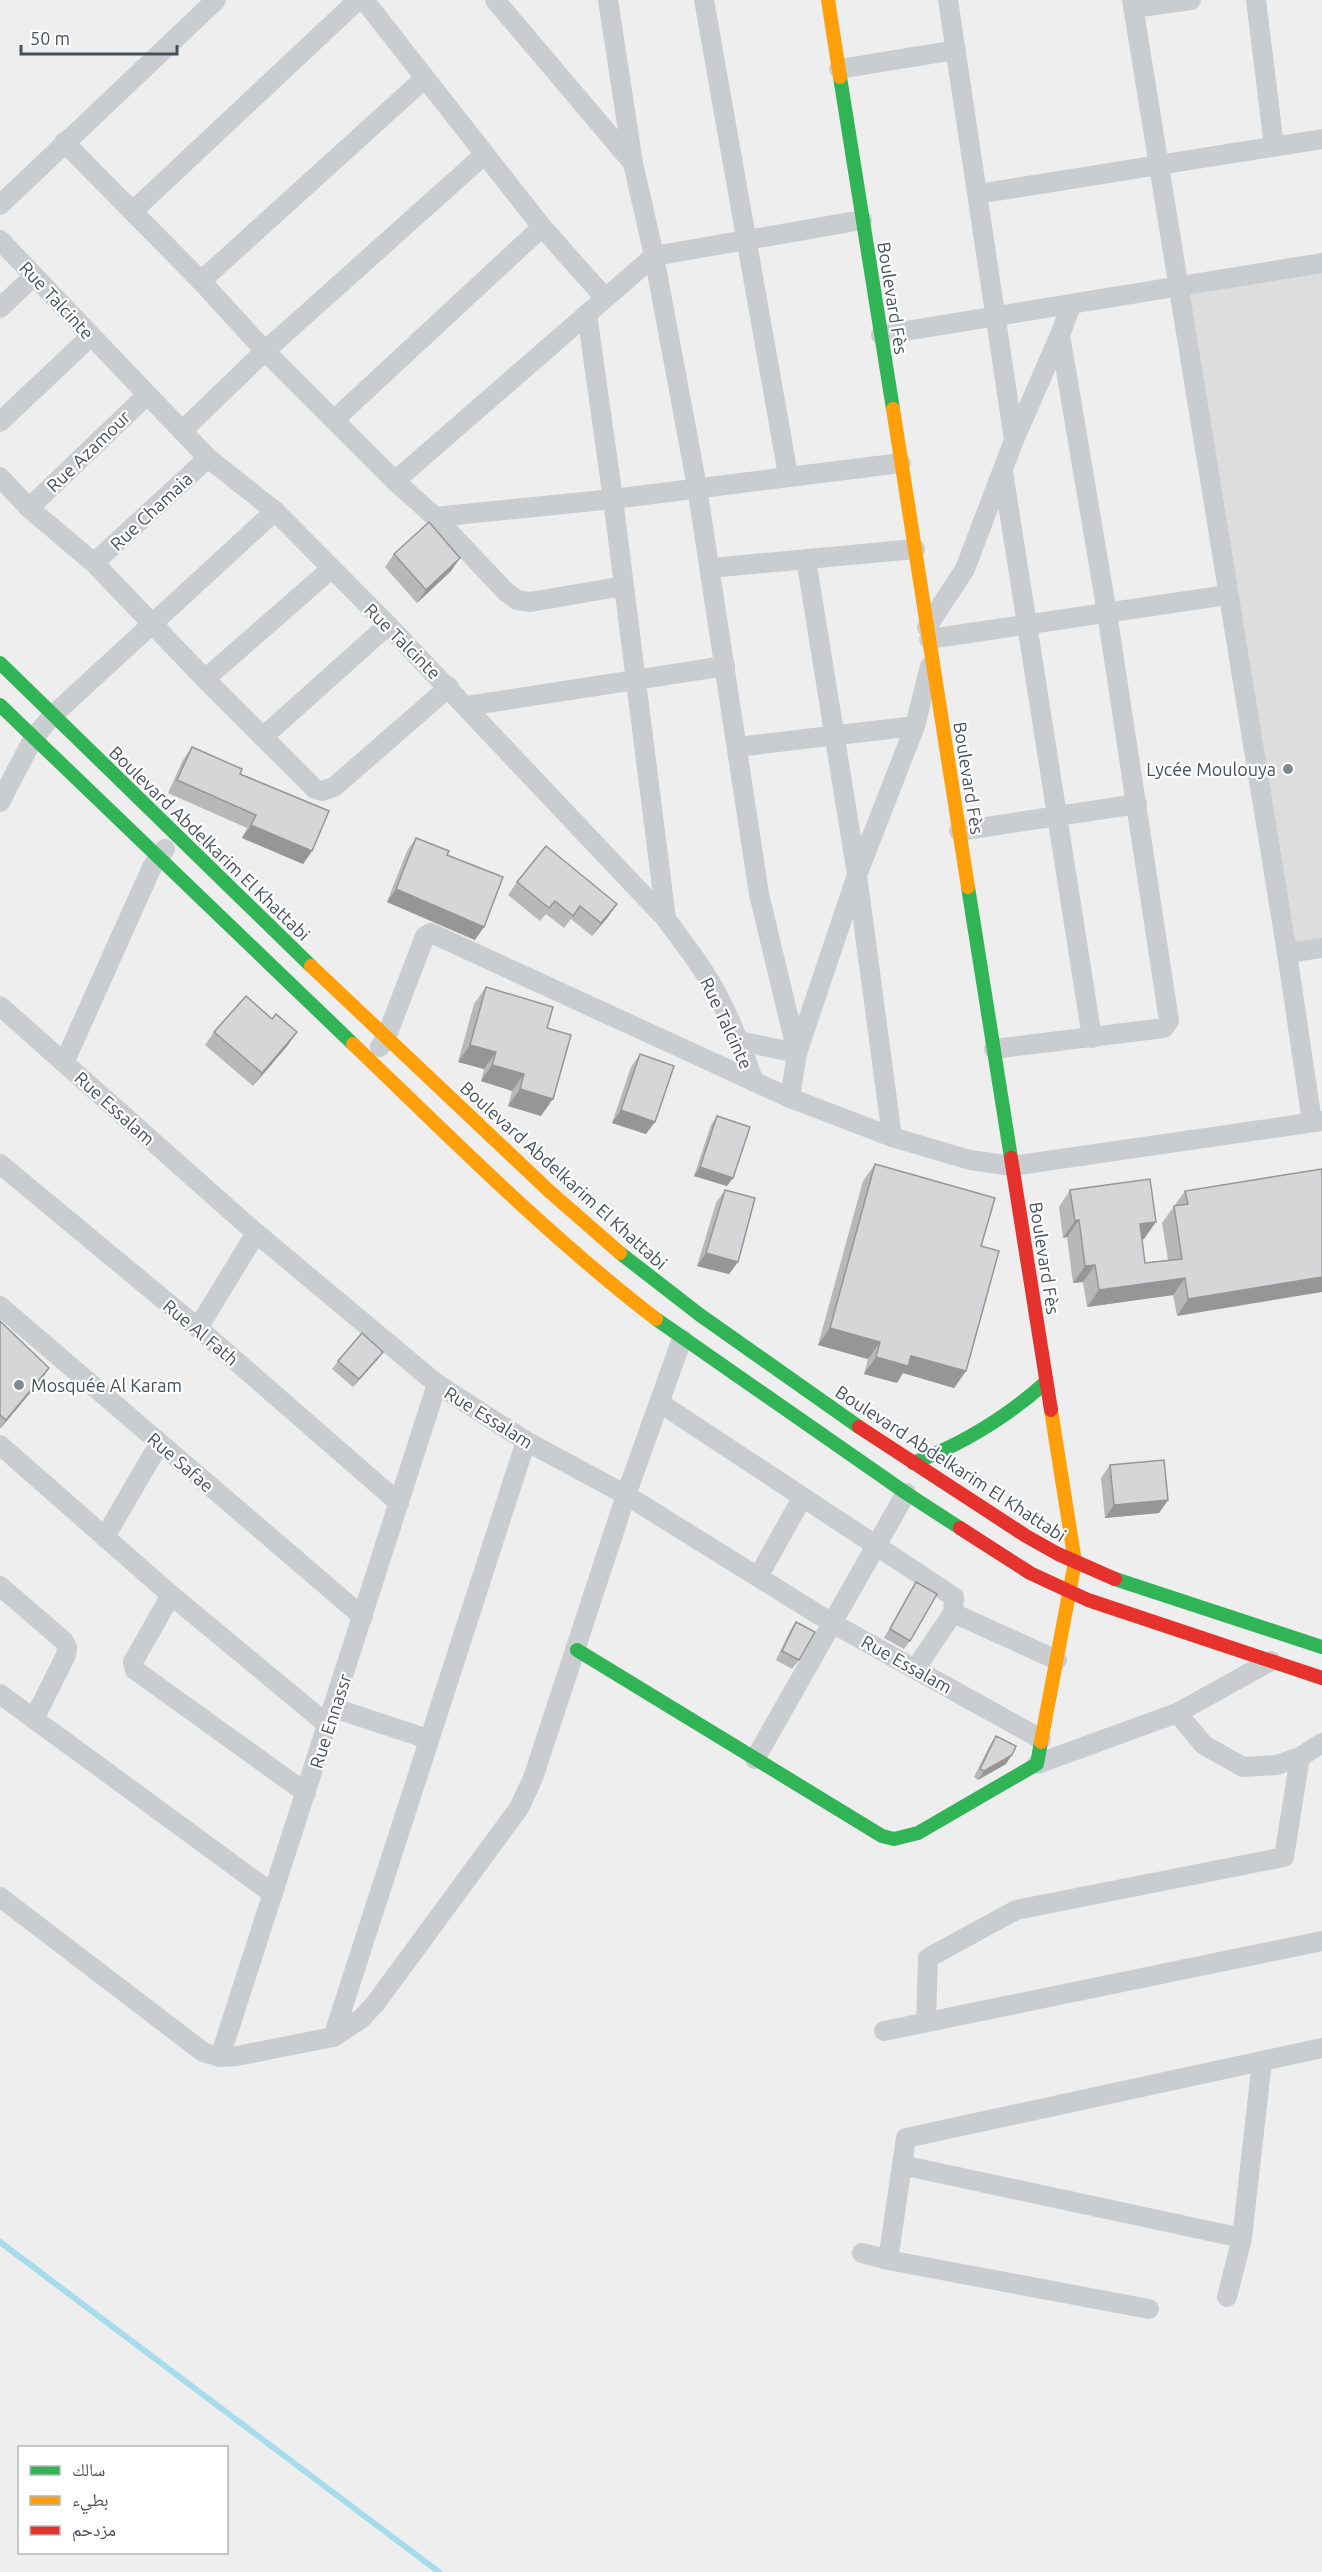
<svg xmlns="http://www.w3.org/2000/svg" width="1322" height="2572" font-family="Ubuntu,'Noto Naskh Arabic',sans-serif">
  <style>
    .education { fill: #ddddde }
    .lines { fill: none; stroke-linecap: round; stroke-linejoin: round }
    .stream { stroke: #a7dcec; stroke-width: 6 }
    .street { stroke: #cacdcf; stroke-width: 20 }
    .fast { stroke: #30b455; stroke-width: 14 }
    .slow { stroke: #ff9f0a; stroke-width: 14 }
    .jam { stroke: #e5322d; stroke-width: 14 }
    .wall { fill: #b8b8ba }
    .shaded-wall { fill: #969697 }
    .building { fill: #d6d6d8; stroke: #969697; stroke-width: 1.5 }
    .poi-dot { fill: #81888e; stroke: #fff; stroke-width: 2 }
    .labels { text-anchor: middle; dominant-baseline: central; stroke-width: 4.5; stroke-linejoin: round; paint-order: stroke }
    .street-label { font-size: 18px; fill: #46515b; stroke: #fff }
    .poi-label { font-size: 18px; fill: #46515b; stroke: #fff; text-anchor: end }
  </style>
  <rect width="100%" height="100%" fill="#efeeee"/>
  <!-- education -->
  <polygon class="education" points="1322,263 1322,943 1283,949 1178,286"/>
  <g class="lines">
    <!-- stream -->
    <polyline class="stream" points="0,2242 439,2572"/>
    <!-- street -->
    <g class="street">
      <polyline points="364,0 542,227 605,298"/>
      <polyline points="495,0 633,163"/>
      <polyline points="608,0 633,163 654,256 697,487 759,894 797,1053 739,1041"/>
      <polyline points="704,0 788,475"/>
      <polyline points="948,0 1014,440"/>
      <polyline points="1132,0 1287,953 1312,1122"/>
      <polyline points="1256,0 1274,146"/>
      <polyline points="1133,8 1191,0"/>
      <polyline points="839,69 956,50"/>
      <polyline points="64,142 201,281 265,351 395,481 435,517 506,592 517,600 530,602 624,586"/>
      <polyline points="978,194 1322,139"/>
      <polyline points="0,205 216,0"/>
      <polyline points="133,211 358,0"/>
      <path d="M0 240 208 458 275 511 388 625 666 919C685 945 706 971 720 1000 734 1027 744 1054 754 1082"/>
      <polyline points="201,281 425,78"/>
      <polyline points="0,308 34,276"/>
      <polyline points="587,314 613,499 666,919"/>
      <polyline points="881,335 1322,263"/>
      <polyline points="334,420 542,227"/>
      <polyline points="0,422 91,336"/>
      <polyline points="182,431 265,351 484,155"/>
      <polyline points="1003,472 1092,1038"/>
      <polyline points="0,477 29,508 94,563 205,679 315,789 322,791 334,787 449,687"/>
      <polyline points="395,481 654,256 862,220"/>
      <polyline points="29,508 147,395"/>
      <polyline points="435,517 613,499 901,463"/>
      <polyline points="806,559 857,875 892,1137"/>
      <polyline points="94,563 208,458"/>
      <polyline points="710,568 915,549"/>
      <polyline points="927,627 965,569 1014,440 1060,335 1071,305"/>
      <polyline points="929,639 1227,595"/>
      <polyline points="205,679 331,569"/>
      <polyline points="467,706 725,666"/>
      <polyline points="263,737 388,625"/>
      <polyline points="737,747 915,726"/>
      <polyline points="0,802 33,739 52,716 275,511"/>
      <polyline points="959,831 1137,804"/>
      <polyline points="1287,953 1322,948"/>
      <polyline points="0,1006 256,1233 437,1384 526,1441 626,1495 832,1623 1041,1739"/>
      <polyline points="380,1047 386,1038 425,936 431,933 790,1098 892,1137 970,1160 1012,1166 1322,1121"/>
      <polyline points="994,1049 1164,1028 1169,1021 1107,613 1060,335"/>
      <polyline points="64,1063 152,867 165,849"/>
      <polyline points="790,1098 797,1053 857,875 915,726 930,666"/>
      <polyline points="0,1164 198,1328 399,1503"/>
      <polyline points="0,1306 363,1617"/>
      <polyline points="198,1328 256,1233"/>
      <polyline points="660,1403 954,1597 953,1613 916,1668"/>
      <polyline points="0,1445 171,1595 328,1725"/>
      <polyline points="105,1537 159,1444"/>
      <polyline points="758,1577 802,1498"/>
      <polyline points="0,1586 64,1641 67,1647 66,1655 34,1719"/>
      <polyline points="171,1595 133,1662 135,1670 306,1793"/>
      <polyline points="953,1613 1057,1660"/>
      <polyline points="0,1694 273,1894"/>
      <polyline points="334,1708 428,1739"/>
      <polyline points="1177,1713 1204,1745 1243,1767 1277,1765 1300,1757 1322,1743"/>
      <polyline points="755,1759 906,1493"/>
      <polyline points="1037,1764 1177,1713 1271,1661"/>
      <polyline points="0,1897 203,2052 220,2057 237,2056 333,2037 361,2019 375,2004 519,1808 533,1778 626,1495 682,1339"/>
      <polyline points="926,2022 928,1958 1016,1910 1284,1857 1300,1757"/>
      <polyline points="884,2031 1322,1941"/>
      <polyline points="333,2037 526,1441"/>
      <polyline points="220,2057 437,1384"/>
      <polyline points="902,2165 1242,2238"/>
      <polyline points="862,2253 888,2260 1149,2309"/>
      <polyline points="888,2260 906,2138 1322,2048"/>
      <polyline points="1227,2297 1242,2238 1262,2061"/>
    </g>
    <!-- fast -->
    <g class="fast">
      <polyline points="840,77 893,409"/>
      <polyline points="0,663 311,966"/>
      <polyline points="0,705 353,1044"/>
      <polyline points="968,887 1011,1158"/>
      <polyline points="620,1253 700,1315 859,1427"/>
      <polyline points="656,1319 906,1493 960,1528"/>
      <path d="M913 1463C963 1444 1006 1418 1046 1382"/>
      <polyline points="1115,1579 1322,1647"/>
      <polyline points="577,1650 882,1836 894,1839 918,1833 1037,1764 1041,1742"/>
    </g>
    <!-- slow -->
    <g class="slow">
      <polyline points="828,0 840,77"/>
      <polyline points="893,409 968,887"/>
      <polyline points="311,966 549,1191 620,1253"/>
      <path d="M353 1044C452 1139 548 1236 656 1319"/>
      <polyline points="1041,1742 1075,1562 1051,1410"/>
    </g>
    <!-- jam -->
    <g class="jam">
      <polyline points="1011,1158 1051,1410"/>
      <polyline points="859,1427 1026,1536 1058,1554 1115,1579"/>
      <polyline points="960,1528 1030,1573 1088,1600 1322,1678"/>
    </g>
  </g>
  <!-- wall -->
  <g class="wall">
    <polygon points="394,554 451,571 417,603 385,567"/>
    <polygon points="192,747 240,774 312,851 303,864 242,838 247,828 168,793 183,760"/>
    <polygon points="416,838 447,855 475,940 387,902 407,851"/>
    <polygon points="517,882 608,917 592,936 571,919 564,928 546,914 540,921 508,895"/>
    <polygon points="486,987 547,1028 541,1116 508,1106 512,1091 481,1081 484,1069 458,1062 474,1004"/>
    <polygon points="214,1032 288,1045 253,1086 205,1045"/>
    <polygon points="640,1054 646,1134 612,1123 631,1067"/>
    <polygon points="717,1116 727,1186 694,1176 711,1125"/>
    <polygon points="875,1164 981,1246 966,1371 954,1388 903,1373 897,1383 864,1374 868,1359 818,1345 863,1181"/>
    <polygon points="1322,1169 1177,1316 1173,1295 1087,1307 1083,1282 1073,1283 1067,1237 1063,1238 1059,1207 1070,1190 1144,1239 1142,1240 1145,1263 1168,1260 1162,1223 1185,1191"/>
    <polygon points="725,1190 738,1262 729,1274 697,1266 716,1203"/>
    <polygon points="0,1321 49,1368 40,1381 0,1429"/>
    <polygon points="383,1352 377,1360 353,1387 332,1369 338,1361"/>
    <polygon points="1110,1465 1168,1500 1159,1513 1105,1518 1101,1478"/>
    <polygon points="916,1582 910,1641 904,1649 884,1638 910,1591"/>
    <polygon points="796,1622 799,1660 792,1669 776,1660 790,1631"/>
    <polygon points="996,1736 1006,1764 978,1780 974,1777 990,1745"/>
  </g>
  <!-- shaded-wall -->
  <g class="shaded-wall">
    <polygon points="460,558 451,571 417,603 426,590"/>
    <polygon points="251,825 312,851 303,864 242,838"/>
    <polygon points="396,889 484,927 475,940 387,902"/>
    <polygon points="617,904 608,917 592,936 601,923"/>
    <polygon points="297,1032 288,1045 253,1086 262,1073"/>
    <polygon points="470,1045 496,1052 484,1069 458,1062"/>
    <polygon points="492,1065 524,1074 512,1091 481,1081"/>
    <polygon points="520,1089 553,1099 541,1116 508,1106"/>
    <polygon points="621,1110 655,1122 646,1134 612,1123"/>
    <polygon points="700,1167 733,1178 727,1186 694,1176"/>
    <polygon points="1079,1220 1067,1237 1063,1238 1075,1221"/>
    <polygon points="1156,1222 1144,1239 1128,1241 1140,1224"/>
    <polygon points="706,1253 738,1262 729,1274 697,1266"/>
    <polygon points="1095,1265 1083,1282 1073,1283 1085,1266"/>
    <polygon points="1322,1277 1322,1292 1177,1316 1188,1299"/>
    <polygon points="1185,1278 1173,1295 1087,1307 1099,1290"/>
    <polygon points="830,1328 880,1342 868,1359 818,1345"/>
    <polygon points="383,1352 377,1360 353,1387 359,1379"/>
    <polygon points="911,1356 966,1371 954,1388 903,1373 897,1383 864,1374 876,1357"/>
    <polygon points="49,1368 40,1381 0,1429 6,1420"/>
    <polygon points="1168,1500 1159,1513 1105,1518 1114,1505"/>
    <polygon points="1012,1755 1006,1764 978,1780 984,1771"/>
  </g>
  <!-- building -->
  <g class="building">
    <polygon points="429,522 460,558 426,590 394,554"/>
    <polygon points="192,747 242,769 240,774 329,811 312,851 251,825 256,815 177,780"/>
    <polygon points="416,838 449,851 447,855 503,877 484,927 396,889"/>
    <polygon points="546,846 617,904 601,923 580,906 573,916 555,901 549,908 517,882"/>
    <polygon points="486,987 553,1007 547,1028 571,1035 553,1099 520,1089 524,1074 492,1065 496,1052 470,1045"/>
    <polygon points="246,996 272,1019 276,1014 297,1032 262,1073 214,1032"/>
    <polygon points="640,1054 674,1066 655,1122 621,1110"/>
    <polygon points="717,1116 750,1127 733,1178 700,1167"/>
    <polygon points="875,1164 995,1198 981,1246 999,1251 966,1371 911,1356 908,1366 876,1357 880,1342 830,1328"/>
    <polygon points="1322,1169 1322,1277 1188,1299 1185,1278 1099,1290 1095,1265 1085,1266 1079,1220 1075,1221 1070,1190 1150,1179 1156,1222 1140,1224 1145,1263 1182,1259 1174,1206 1188,1204 1185,1191"/>
    <polygon points="725,1190 755,1198 738,1262 706,1253"/>
    <polygon points="0,1321 49,1368 6,1420 0,1415"/>
    <polygon points="362,1333 383,1352 359,1379 338,1361"/>
    <polygon points="1164,1460 1168,1500 1114,1505 1110,1465"/>
    <polygon points="916,1582 937,1594 910,1641 890,1629"/>
    <polygon points="796,1622 815,1632 799,1660 782,1651"/>
    <polygon points="996,1736 1016,1746 1012,1755 984,1771 980,1769"/>
  </g>
  <!-- markers -->
  <g class="poi-dot">
    <circle cx="1288" cy="769" r="6"/>
    <circle cx="19" cy="1385" r="6"/>
  </g>
  <g class="labels">
    <!-- street labels -->
    <g class="street-label">
      <text transform="translate(893 298) rotate(81)">Boulevard Fès</text>
      <text transform="translate(57 300) rotate(47)">Rue Talcinte</text>
      <text transform="translate(88 451) rotate(-44)">Rue Azamour</text>
      <text transform="translate(151 511) rotate(-43)">Rue Chamaia</text>
      <text transform="translate(403 641) rotate(45)">Rue Talcinte</text>
      <text transform="translate(969 778) rotate(81)">Boulevard Fès</text>
      <text transform="translate(210 843) rotate(44)">Boulevard Abdelkarim El Khattabi</text>
      <text transform="translate(727 1023) rotate(65)">Rue Talcinte</text>
      <text transform="translate(115 1108) rotate(42)">Rue Essalam</text>
      <text transform="translate(564 1175) rotate(42)">Boulevard Abdelkarim El Khattabi</text>
      <text transform="translate(1045 1258) rotate(81)">Boulevard Fès</text>
      <text transform="translate(201 1332) rotate(40)">Rue Al Fath</text>
      <text transform="translate(489 1417) rotate(32)">Rue Essalam</text>
      <text transform="translate(181 1462) rotate(41)">Rue Safae</text>
      <text transform="translate(951 1463) rotate(33)">Boulevard Abdelkarim El Khattabi</text>
      <text transform="translate(907 1664) rotate(29)">Rue Essalam</text>
      <text transform="translate(330 1721) rotate(-72)">Rue Ennassr</text>
    </g>
    <!-- poi labels -->
    <g class="poi-label">
      <text x="1276" y="769">Lycée Moulouya</text>
      <text x="31" y="1385" text-anchor="start">Mosquée Al Karam</text>
    </g>
  </g>
  <!-- legend -->
  <rect x="18" y="2446" width="210" height="108" fill="#ffffff" stroke="#b5b9bd" stroke-width="1.5"/>
  <rect x="30" y="2466" width="30" height="9" fill="#30b455" stroke="#b5b9bd" stroke-width="1.5"/>
  <text x="72" y="2476" font-size="18" fill="#46515b">سالك</text>
  <rect x="30" y="2496" width="30" height="9" fill="#ff9f0a" stroke="#b5b9bd" stroke-width="1.5"/>
  <text x="72" y="2506" font-size="18" fill="#46515b">بطيء</text>
  <rect x="30" y="2526" width="30" height="9" fill="#e5322d" stroke="#b5b9bd" stroke-width="1.5"/>
  <text x="72" y="2536" font-size="18" fill="#46515b">مزدحم</text>
  <!-- scale -->
  <path d="M21 45v9h156v-9" fill="none" stroke="#46515b" stroke-width="3"/>
  <text x="30" y="45" font-size="18" fill="#46515b" stroke="#ffffff" stroke-width="4.5" paint-order="stroke">50 m</text>
</svg>
